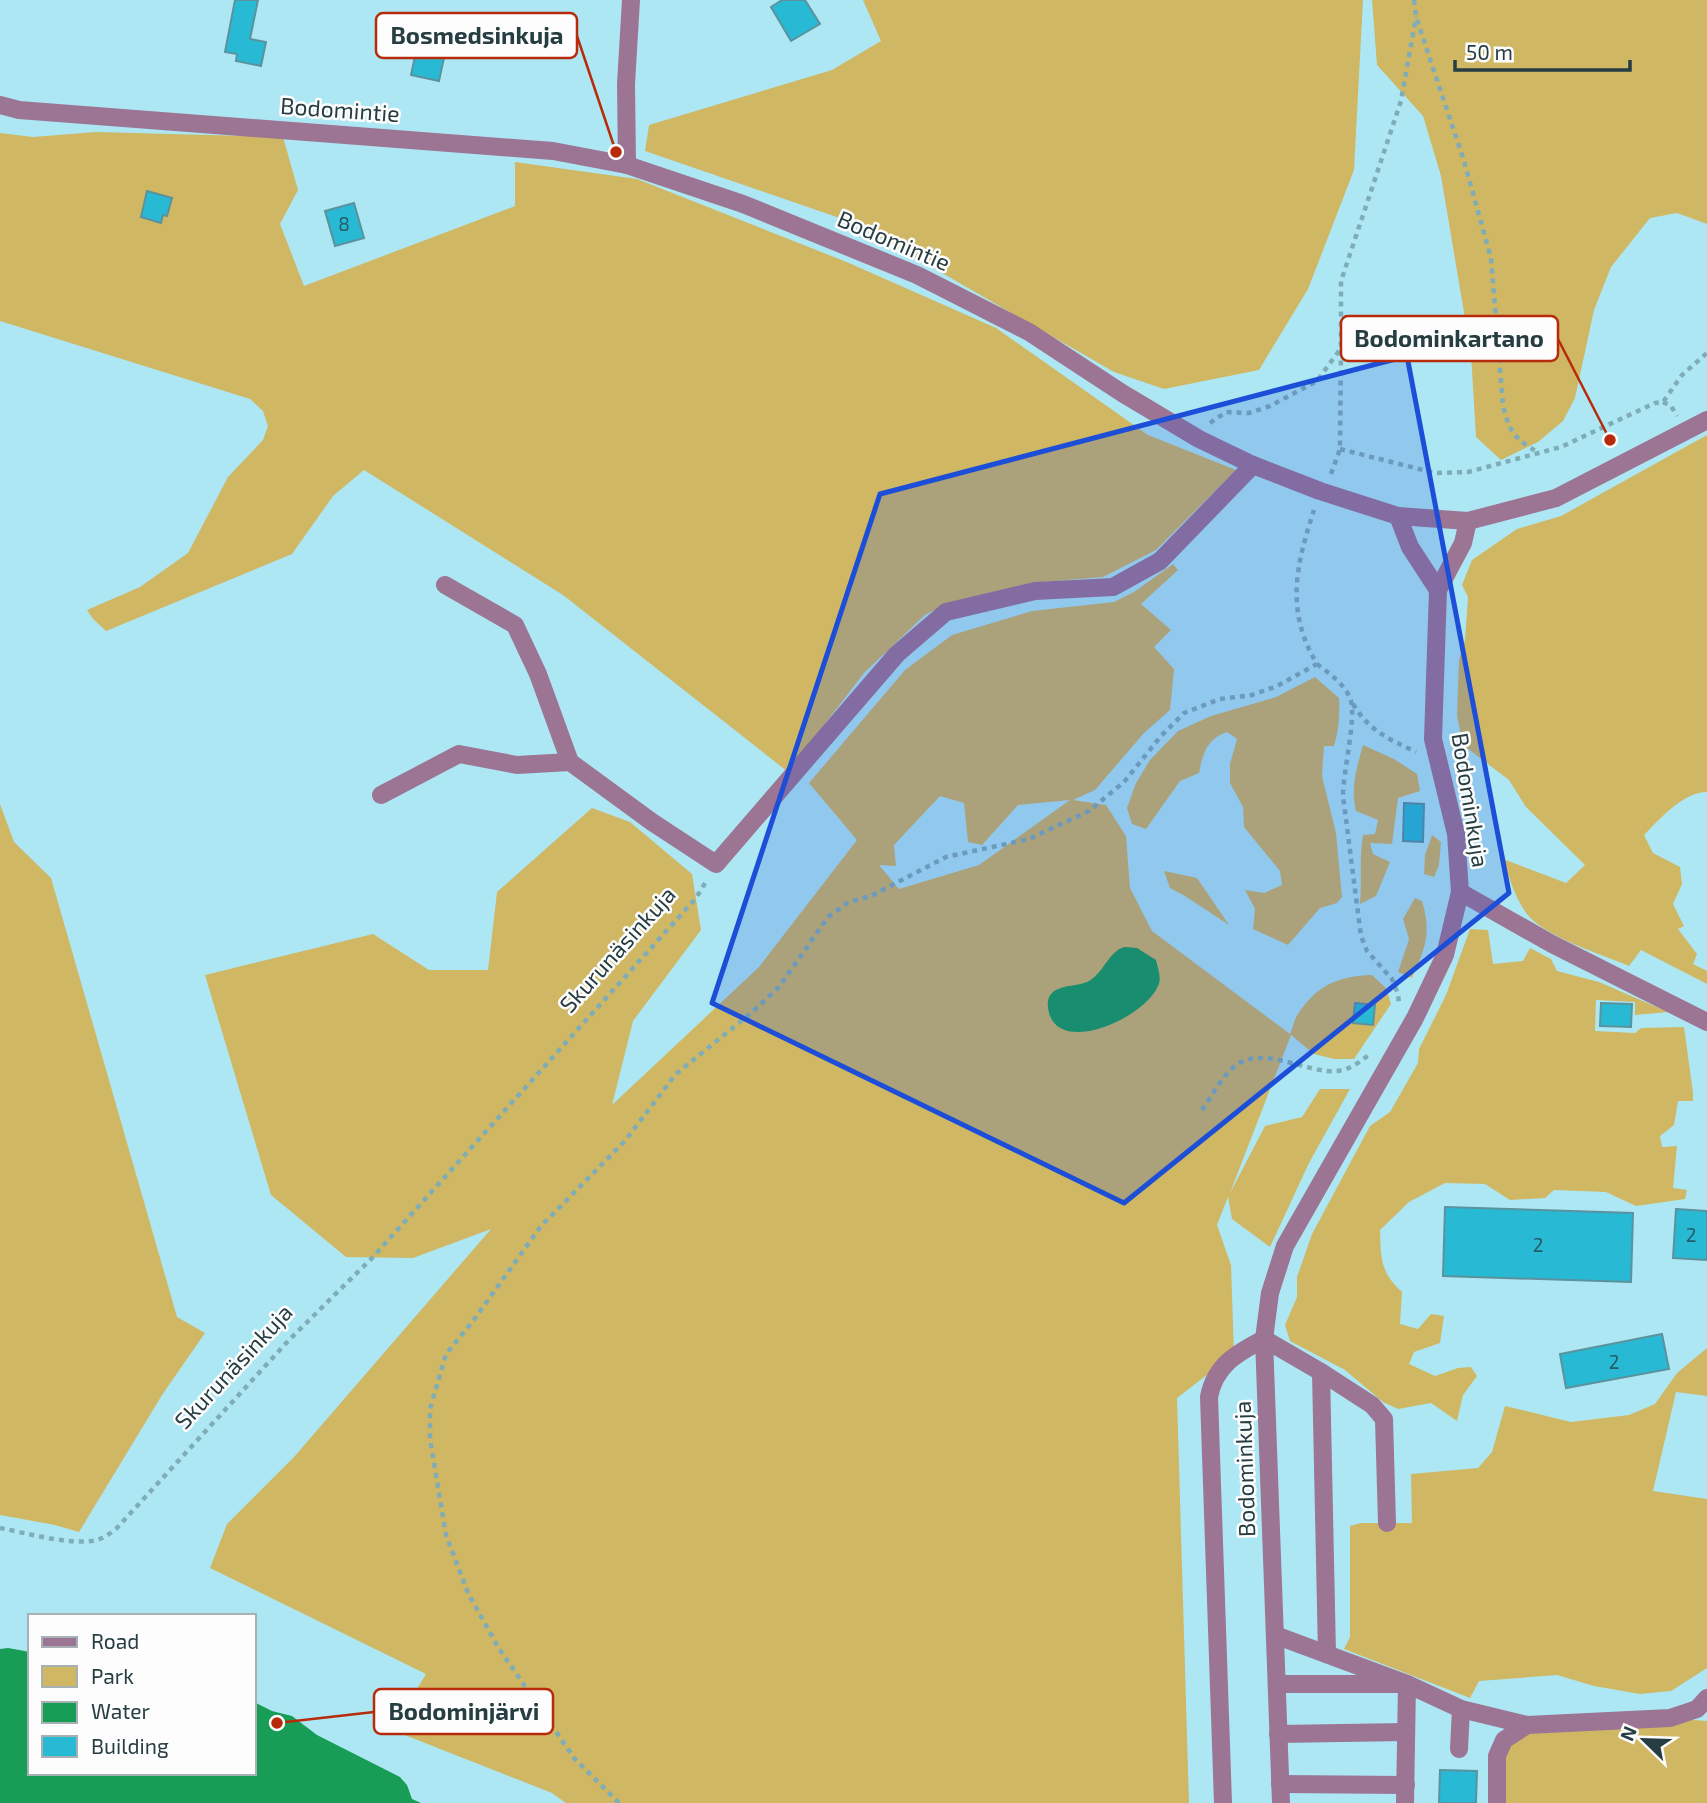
<svg xmlns="http://www.w3.org/2000/svg" width="1707" height="1803" font-family="'Exo 2',sans-serif">
  <style>
    .green { fill: #cfb764; fill-rule: evenodd }
    .water { fill: #189d57 }
    .building { fill: #28bad4; stroke: #5b929e; stroke-width: 2 }
    .lines { fill: none; stroke-linecap: round; stroke-linejoin: round }
    .path { stroke: #7fadb7; stroke-width: 4.5; stroke-dasharray: 5 5; stroke-linecap: butt }
    .minor { stroke: #9c7494; stroke-width: 18 }
    .marked { fill: #1d4ed8; fill-opacity: 0.2; stroke: #1d4ed8; stroke-width: 5; stroke-linejoin: round }
    .labels { text-anchor: middle; dominant-baseline: central; stroke-width: 5; stroke-linejoin: round; paint-order: stroke }
    .number-label { font-size: 19px; fill: #265c66 }
    .street-label { font-size: 23px; fill: #263d42; stroke: #fdfdfd }
    .leader { fill: none; stroke: #b72b0a; stroke-width: 2.5 }
    .callout-dot { fill: #b72b0a; stroke: #fdfdfd; stroke-width: 2.5 }
    .callout { fill: #fdfdfd; stroke: #b72b0a; stroke-width: 2.5 }
    .callout-label { font-size: 24px; text-anchor: middle; font-weight: bold; fill: #263d42 }
  </style>
  <rect width="100%" height="100%" fill="#aee7f4"/>
  <!-- green -->
  <g class="green">
    <polygon points="863,0 1363,0 1354,170 1308,289 1259,370 1164,389 1114,372 857,224 645,151 649,125 832,70 881,41"/>
    <polygon points="1372,0 1707,0 1707,224 1677,213 1650,218 1611,267 1594,310 1575,398 1563,421 1538,442 1501,460 1476,437 1471,354 1441,176 1423,116 1377,65"/>
    <polygon points="96,132 283,137 298,190 280,224 304,286 515,206 515,162 637,179 849,263 996,328 1148,435 1236,470 1156,550 1103,577 1032,583 951,602 925,615 864,673 788,772 563,595 364,470 333,496 292,554 106,631 93,619 87,610 140,587 188,553 228,477 263,440 268,426 263,411 250,399 0,321 0,133 33,137"/>
    <path d="M1707 435V792C1683 792 1660 819 1644 835L1653 853 1680 867 1682 884 1673 904 1684 926 1678 929 1697 954 1693 964 1707 971V984L1641 950 1629 966C1603 955 1543 936 1527 914 1515 898 1509 877 1503 859L1566 883 1585 865 1526 807 1509 780 1463 745 1457 716 1459 660 1465 640 1468 597 1462 585 1472 560 1517 529 1561 516Z"/>
    <path d="M1173 564 1178 570 1141 604 1171 630 1154 647 1174 669 1170 710 1144 733 1095 790 1073 800 1106 805 1126 836 1130 888 1152 931 1290 1034C1293 1028 1294 1019 1298 1014 1317 985 1338 976 1372 975L1386 988 1391 1004 1354 1059H1334L1314 1054 1291 1035 1230 1193 1265 1126 1302 1117 1320 1089H1350L1309 1163 1270 1247 1232 1219 1228 1197 1217 1225 1231 1265 1234 1354 1177 1398 1189 1803H566L552 1793 392 1730 426 1674 210 1568 227 1524 294 1457 491 1229 413 1258 346 1257 271 1195 205 975 373 934 429 970H488L497 892 592 808 630 822 692 874 701 930 633 1021 612 1105 759 967 857 840 809 783 905 670 952 635 1032 611 1114 602 1134 592ZM940 796 964 803 968 842 982 845 1018 805 1070 800 979 865 899 889 879 865 896 866 894 845Z"/>
    <path d="M1315 677 1339 698C1340 714 1339 730 1334 746H1324L1322 776 1336 833 1342 897 1337 903 1320 908 1288 945 1253 929 1255 909 1245 890 1264 893 1282 885 1280 871 1244 827 1243 807 1230 783V764L1237 739 1227 732C1207 739 1203 753 1199 773L1180 781 1146 829 1132 824 1127 808 1136 783 1150 760 1178 731 1211 716 1276 697Z"/>
    <path d="M1363 745 1394 759 1417 774 1420 791 1398 798 1392 844 1370 843 1373 854 1390 862 1376 896 1360 904C1362 880 1359 858 1363 835L1375 834 1378 820 1356 811C1350 788 1357 767 1363 745Z"/>
    <polygon points="0,804 14,842 51,878 177,1317 205,1333 162,1395 79,1532 55,1525 0,1515"/>
    <polygon points="1432,835 1441,842 1439,865 1434,877 1424,874 1425,855"/>
    <polygon points="1164,871 1197,878 1229,925 1185,896 1170,888"/>
    <path d="M1415 898 1422 901C1432 934 1425 948 1412 978L1398 972 1409 939 1403 919Z"/>
    <path d="M1470 929 1488 930 1493 964 1523 961 1530 948 1551 959 1557 971 1599 982 1668 1012 1635 1015V1002L1596 1000 1595 1031 1635 1033 1641 1028 1684 1027 1693 1093V1101H1678L1674 1125 1660 1136 1662 1147 1677 1146 1673 1188 1687 1190 1685 1199 1636 1206 1606 1192 1554 1190 1545 1198 1510 1200 1485 1184 1445 1183 1409 1202 1380 1230C1381 1258 1380 1272 1402 1292L1400 1324 1418 1329 1431 1314 1444 1316 1440 1343 1414 1352 1409 1364 1435 1376 1458 1368 1471 1367 1477 1376 1463 1395 1457 1421 1431 1403 1398 1409 1383 1402 1345 1370 1290 1341 1285 1325 1297 1297V1277L1312 1234 1370 1126 1390 1112 1418 1063 1419 1049 1446 995Z"/>
    <polygon points="1707,1348 1707,1396 1676,1392 1653,1491 1707,1499 1707,1668 1671,1691 1640,1694 1594,1686 1557,1675 1479,1681 1470,1698 1344,1649 1350,1637 1350,1526 1361,1523 1412,1523 1411,1474 1478,1468 1492,1452 1505,1406 1571,1422 1629,1415 1655,1404 1677,1373"/>
    <polygon points="1670,1718 1707,1721 1707,1803 1497,1803 1504,1740 1527,1725"/>
  </g>
  <!-- water -->
  <g class="water">
    <path d="M1125 947 1137 948 1156 960C1158 969 1162 978 1158 986 1145 1018 1055 1059 1048 1008 1047 1000 1049 994 1056 990 1065 985 1077 986 1087 982 1103 975 1109 950 1125 947Z"/>
    <polygon points="8,1648 30,1652 30,1773 254,1773 254,1702 272,1711 292,1716 317,1735 400,1777 407,1785 412,1799 421,1803 0,1803 0,1649"/>
  </g>
  <!-- building -->
  <g class="building">
    <polygon points="235,0 258,0 250,39 266,42 261,66 236,61 237,54 225,52"/>
    <polygon points="782,0 805,0 820,24 791,41 771,7"/>
    <polygon points="420,33 448,39 439,81 411,75"/>
    <polygon points="147,191 172,198 167,216 163,215 161,223 141,217"/>
    <polygon points="354,203 364,238 335,246 325,211"/>
    <polygon points="1404,803 1424,804 1423,842 1403,841"/>
    <polygon points="1355,1003 1375,1005 1373,1025 1353,1023"/>
    <polygon points="1601,1003 1632,1004 1631,1027 1600,1026"/>
    <polygon points="1445,1207 1633,1213 1631,1282 1443,1276"/>
    <polygon points="1676,1209 1707,1211 1707,1260 1673,1258"/>
    <polygon points="1662,1334 1669,1369 1566,1388 1560,1354"/>
    <polygon points="1440,1770 1477,1771 1476,1803 1439,1803"/>
  </g>
  <g class="lines">
    <!-- path -->
    <g class="path">
      <path d="M1414 0 1416 17 1464 161 1491 258 1503 406C1510 433 1514 438 1539 453"/>
      <polyline points="1663,402 1671,406 1677,416"/>
      <polyline points="1210,423 1226,412 1249,413 1270,406 1317,381 1341,348 1341,281 1401,101 1416,17"/>
      <polyline points="1340,449 1435,473 1468,472 1561,447 1655,403 1663,402 1682,375 1707,353"/>
      <polyline points="1331,474 1340,449 1341,348"/>
      <path d="M1317 664C1330 674 1346 685 1351 701 1356 719 1343 773 1343 796L1361 936 1367 951 1392 979 1398 994 1399 1003"/>
      <path d="M1353 704C1369 731 1389 739 1416 752"/>
      <path d="M1202 1110C1212 1096 1222 1076 1235 1066 1262 1044 1307 1074 1337 1071 1350 1070 1361 1061 1371 1053"/>
      <path d="M0 1528C27 1533 63 1544 91 1541 101 1540 108 1535 116 1529L289 1340 372 1258 696 898 707 880"/>
      <path d="M619 1803 574 1758 498 1647 468 1593 446 1535 430 1439V1409L446 1354 473 1321 541 1226 624 1142 676 1074 751 1013 779 987 828 917 849 902 871 896 946 857 1029 839 1089 811 1124 782 1161 736 1184 713 1220 699 1252 695 1277 686 1317 664C1285 611 1296 565 1314 510"/>
    </g>
    <!-- minor -->
    <g class="minor">
      <polyline points="0,105 19,110 553,151 627,165 743,204 917,275 1029,332 1122,393 1199,439 1253,465 1320,491 1398,516 1468,521 1556,498 1707,420"/>
      <polyline points="627,165 626,84 631,0"/>
      <polyline points="1398,516 1410,547 1438,590"/>
      <polyline points="445,585 515,625 538,674 570,762 652,822 716,864 897,654 946,612 1035,591 1113,587 1160,561 1253,465"/>
      <polyline points="381,795 459,754 517,765 570,762"/>
      <polyline points="1460,892 1552,944 1707,1022"/>
      <polyline points="1321,1372 1327,1654"/>
      <polyline points="1275,1635 1407,1684 1461,1709 1527,1725 1670,1718 1697,1709 1707,1698"/>
      <polyline points="1277,1684 1407,1684 1405,1803"/>
      <polyline points="1278,1734 1406,1732"/>
      <polyline points="1459,1749 1461,1709"/>
      <polyline points="1280,1784 1406,1785"/>
      <path d="M1223 1803 1209 1397C1215 1365 1237 1353 1264 1339L1321 1372 1372 1405 1384 1419 1387 1523"/>
      <polyline points="1281,1803 1264,1339 1270,1293 1285,1246 1415,1018 1445,955 1460,892 1456,834 1433,739 1438,590 1463,543 1468,521"/>
      <polyline points="1497,1803 1497,1756 1504,1740 1527,1725"/>
    </g>
  </g>
  <!-- marked area -->
  <path class="marked" d="M1407 356 1509 893 1124 1203 712 1003 880 494Z"/>
  <g class="labels">
    <!-- number labels -->
    <g class="number-label">
      <text x="344" y="223">8</text>
      <text x="1691" y="1234">2</text>
      <text x="1538" y="1244">2</text>
      <text x="1614" y="1361">2</text>
    </g>
    <!-- street labels -->
    <g class="street-label">
      <text transform="translate(340 109) rotate(4)">Bodomintie</text>
      <text transform="translate(894 240) rotate(23)">Bodomintie</text>
      <text transform="translate(1471 800) rotate(81)">Bodominkuja</text>
      <text transform="translate(617 949) rotate(-48)">Skurunäsinkuja</text>
      <text transform="translate(233 1366) rotate(-47)">Skurunäsinkuja</text>
      <text transform="translate(1244 1469) rotate(-92)">Bodominkuja</text>
    </g>
  </g>
  <!-- callouts -->
  <path class="leader" d="M616 152L577 36M1610 440L1558 339M277 1723L374 1712"/>
  <g class="callout-dot">
    <circle cx="616" cy="152" r="7"/>
    <circle cx="1610" cy="440" r="7"/>
    <circle cx="277" cy="1723" r="7"/>
  </g>
  <g class="callout">
    <rect x="376" y="13" width="201" height="45" rx="7"/>
    <rect x="1341" y="316" width="217" height="45" rx="7"/>
    <rect x="374" y="1689" width="179" height="45" rx="7"/>
  </g>
  <g class="callout-label">
    <text x="477" y="44">Bosmedsinkuja</text>
    <text x="1449" y="347">Bodominkartano</text>
    <text x="464" y="1720">Bodominjärvi</text>
  </g>
  <!-- legend -->
  <rect x="28" y="1614" width="228" height="161" fill="#fdfdfd" stroke="#a7b0b2" stroke-width="2"/>
  <rect x="42" y="1637" width="35" height="10" fill="#9c7494" stroke="#a7b0b2" stroke-width="2"/>
  <text x="91" y="1649" font-size="21" fill="#263d42">Road</text>
  <rect x="42" y="1666" width="35" height="21" fill="#cfb764" stroke="#a7b0b2" stroke-width="2"/>
  <text x="91" y="1684" font-size="21" fill="#263d42">Park</text>
  <rect x="42" y="1702" width="35" height="21" fill="#189d57" stroke="#a7b0b2" stroke-width="2"/>
  <text x="91" y="1719" font-size="21" fill="#263d42">Water</text>
  <rect x="42" y="1736" width="35" height="21" fill="#28bad4" stroke="#a7b0b2" stroke-width="2"/>
  <text x="91" y="1754" font-size="21" fill="#263d42">Building</text>
  <!-- north arrow -->
  <g transform="translate(1644 1740) rotate(293)" stroke="#fdfdfd" stroke-width="5" paint-order="stroke">
  <path d="M0-5L12 26L0 18L-12 26Z" fill="#263d42"/>
  <text y="-10" font-size="19" font-weight="bold" text-anchor="middle" fill="#263d42">N</text>
  </g>
  <!-- scale -->
  <path d="M1455 60v10h175v-10" fill="none" stroke="#263d42" stroke-width="3.5"/>
  <text x="1466" y="60" font-size="21" fill="#263d42" stroke="#fdfdfd" stroke-width="5" paint-order="stroke">50 m</text>
</svg>
